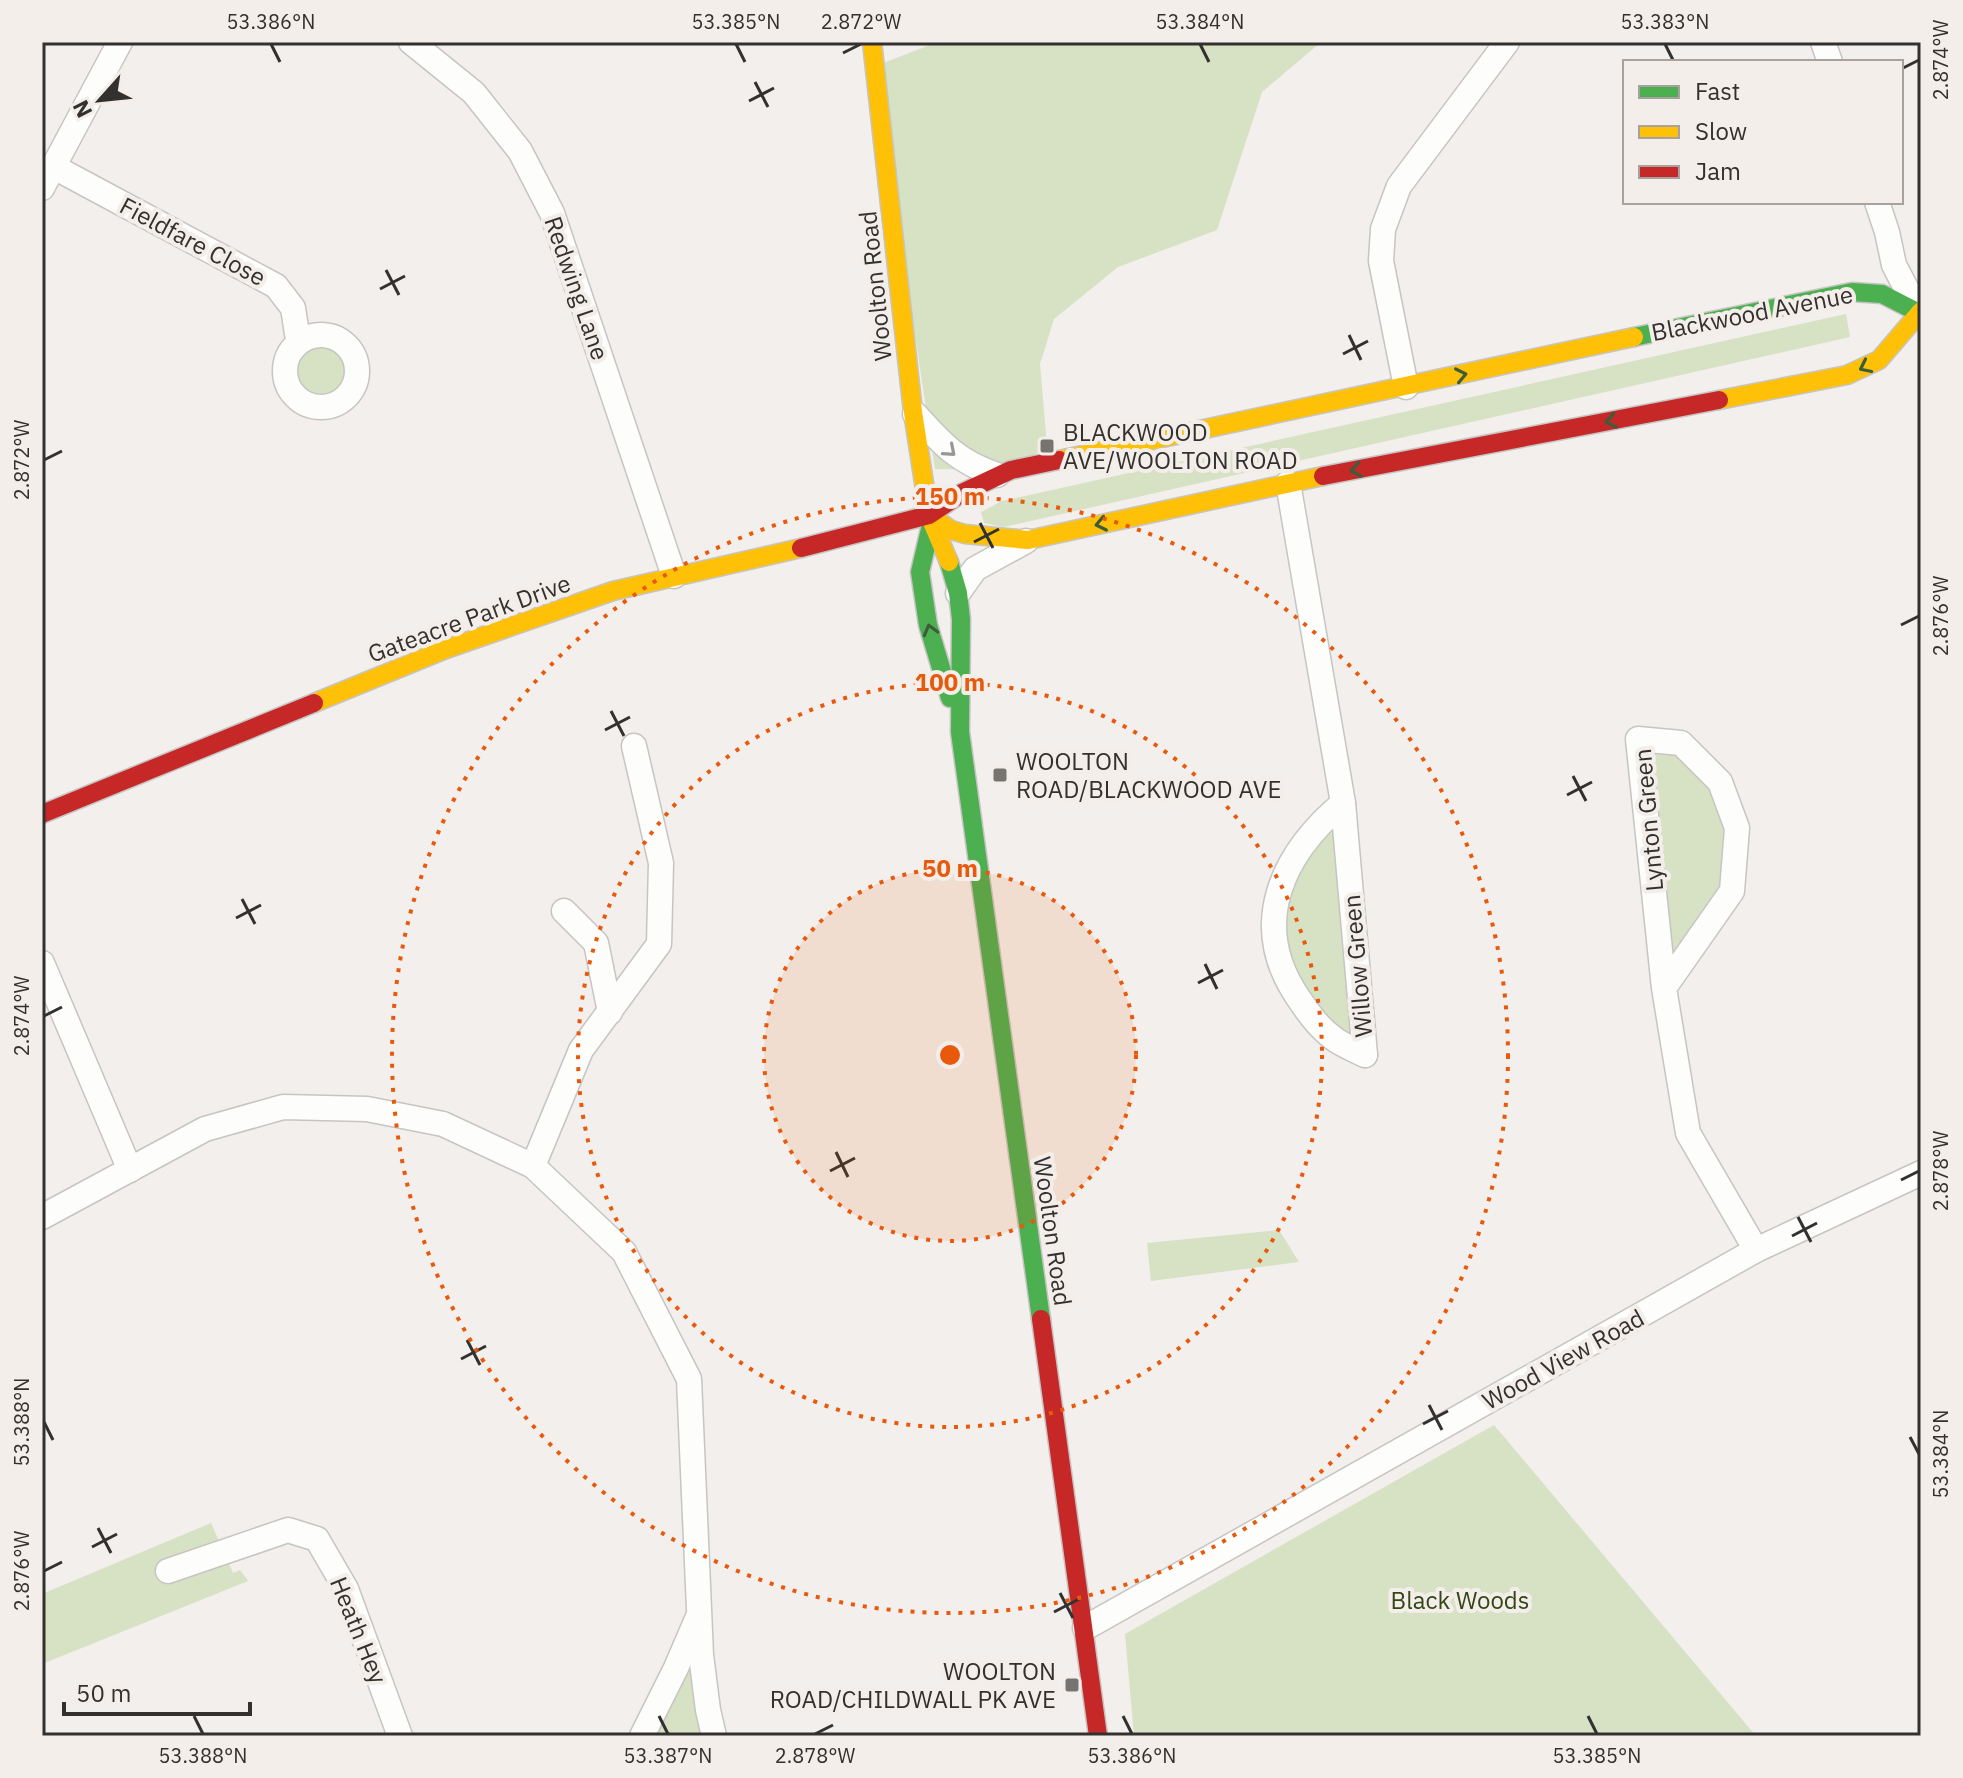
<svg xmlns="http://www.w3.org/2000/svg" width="1963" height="1778" font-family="'IBM Plex Sans',sans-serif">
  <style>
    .green { fill: #d6e2c3 }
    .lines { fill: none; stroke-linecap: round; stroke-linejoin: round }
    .street-casing { stroke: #c7c5c3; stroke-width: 27 }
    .fast-casing { stroke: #c7c5c3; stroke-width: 21 }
    .slow-casing { stroke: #c7c5c3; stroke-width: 21 }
    .jam-casing { stroke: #c7c5c3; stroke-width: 21 }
    .street { stroke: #fdfdfc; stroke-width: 24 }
    .fast { stroke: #4caf50; stroke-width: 18 }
    .slow { stroke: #ffc107; stroke-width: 18 }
    .jam { stroke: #c62828; stroke-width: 18 }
    .oneway { stroke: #3c5d3b }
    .oneway2 { stroke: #989796 }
    .ticks { fill: none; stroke: #33312f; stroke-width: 3 }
    .ring { fill: none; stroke: #e8590c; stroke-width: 4; stroke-dasharray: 4 8 }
    .poi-dot { fill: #767471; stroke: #f4eeea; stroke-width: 3 }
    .labels { text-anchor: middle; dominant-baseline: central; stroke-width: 8; stroke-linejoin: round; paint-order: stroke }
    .street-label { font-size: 24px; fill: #33312f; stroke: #f4eeea }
    .poi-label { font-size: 24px; fill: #33312f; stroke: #f4eeea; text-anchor: start }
    .park-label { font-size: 24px; fill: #334715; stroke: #f4eeea }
    .centre { fill: #e8590c; stroke: #f4eeea; stroke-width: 4 }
    .ring-label { font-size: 24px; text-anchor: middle; font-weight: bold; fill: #e8590c; stroke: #f4eeea; stroke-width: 8; stroke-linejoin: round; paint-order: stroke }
    .neatline { fill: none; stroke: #33312f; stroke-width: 3 }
    .ticks-label { font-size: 20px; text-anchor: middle; fill: #33312f }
  </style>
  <rect width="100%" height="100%" fill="#f2efec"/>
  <!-- green -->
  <g class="green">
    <polygon points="938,42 1321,42 1262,92 1217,230 1118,267 1054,319 1040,364 1047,446 1011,470 935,469 875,66"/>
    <polygon points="1846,314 1850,337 1004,527 984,523 981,512 1002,501"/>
    <circle cx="321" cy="372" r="25"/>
    <polygon points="1645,746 1674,753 1712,787 1727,833 1724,892 1668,969"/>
    <path d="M1338 817 1358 1044C1308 1003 1271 957 1293 891 1296 879 1300 866 1307 856 1316 842 1328 830 1338 817Z"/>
    <polygon points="1279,1230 1299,1262 1151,1281 1147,1243"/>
    <polygon points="1494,1425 1756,1736 1134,1736 1125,1634"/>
    <polygon points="211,1523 233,1573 240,1570 248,1581 42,1664 42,1594"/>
    <polygon points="695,1622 727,1736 641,1736"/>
  </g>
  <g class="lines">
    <!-- street casing -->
    <g class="street-casing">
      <g id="street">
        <polyline points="411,42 474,93 520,151 552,213 674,576"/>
        <polyline points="1823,42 1830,62"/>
        <polyline points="54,167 276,286 293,308 297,334 304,339"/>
        <polyline points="42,188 120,42"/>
        <polyline points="1877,202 1887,232 1894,265 1918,311"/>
        <circle cx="321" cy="371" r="36"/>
        <polyline points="1406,387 1381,261 1383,229 1399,186 1507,42"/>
        <path d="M915 414C942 444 958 462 997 475"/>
        <polyline points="1288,483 1343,803 1365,1055"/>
        <polyline points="958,593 975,569 1026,541"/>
        <path d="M1343 803C1282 854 1249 924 1297 996 1307 1011 1318 1027 1333 1038 1342 1045 1355 1050 1365 1055"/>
        <polyline points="564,911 596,943 610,1012"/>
        <polyline points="42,963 130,1170"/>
        <polyline points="1664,988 1732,891 1737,828 1720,782 1681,743 1638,739 1664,988 1688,1133 1756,1250"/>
        <polyline points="533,1166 581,1050 659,944 661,863 634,746"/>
        <polyline points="42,1217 205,1129 283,1107 367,1109 443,1124 533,1166 624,1252 689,1379 701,1655 708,1710 714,1736"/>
        <polyline points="168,1571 288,1530 317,1539 346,1589 400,1736"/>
        <polyline points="1085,1628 1756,1250 1921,1173"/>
        <polyline points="642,1736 676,1668 697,1619"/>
      </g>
    </g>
    <!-- fast casing -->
    <g class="fast-casing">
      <g id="fast">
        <polyline points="1634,337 1852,292 1882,294 1921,314"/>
        <polyline points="931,525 920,572 928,625 950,698"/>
        <polyline points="949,562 958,593 961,619 960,732 1041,1319"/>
      </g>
    </g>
    <!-- slow casing -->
    <g class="slow-casing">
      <g id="slow">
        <polyline points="872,42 913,412 929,515 949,562"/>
        <polyline points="1719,400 1847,375 1879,360 1921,311"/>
        <polyline points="1059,460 1634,337"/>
        <polyline points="929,515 951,530 965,534 1028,540 1323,476"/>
        <polyline points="314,703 446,649 613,591 801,548"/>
      </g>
    </g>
    <!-- jam casing -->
    <g class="jam-casing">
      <g id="jam">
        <polyline points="1323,476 1719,400"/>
        <polyline points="801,548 929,515 962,493 1011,470 1059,460"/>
        <polyline points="42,814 314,703"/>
        <polyline points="1041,1319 1098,1736"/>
      </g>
    </g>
    <!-- street -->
    <use href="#street" class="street"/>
    <!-- fast -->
    <use href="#fast" class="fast"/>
    <!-- slow -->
    <use href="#slow" class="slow"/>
    <!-- jam -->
    <use href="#jam" class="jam"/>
  </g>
  <!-- one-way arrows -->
  <defs><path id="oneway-chevron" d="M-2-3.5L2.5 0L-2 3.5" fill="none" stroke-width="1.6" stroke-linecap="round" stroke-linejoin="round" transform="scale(2)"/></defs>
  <g class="oneway">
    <use href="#oneway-chevron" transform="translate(1865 367) rotate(154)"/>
    <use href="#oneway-chevron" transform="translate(1461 375) rotate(-12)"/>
    <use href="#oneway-chevron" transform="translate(1611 421) rotate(169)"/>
    <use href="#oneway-chevron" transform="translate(1356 470) rotate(169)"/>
    <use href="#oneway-chevron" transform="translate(1101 524) rotate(168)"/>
    <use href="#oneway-chevron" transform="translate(930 630) rotate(-105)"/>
  </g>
  <use class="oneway2" href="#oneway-chevron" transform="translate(950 451) rotate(41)"/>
  <!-- ticks -->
  <path class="ticks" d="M271 44 280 62M736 44 745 62M1200 44 1209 62M1665 44 1674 62M843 53 861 44M1901 69 1919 60M755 82 768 107M749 101 774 88M386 270 399 295M380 289 405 276M1349 335 1361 360M1343 354 1368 341M44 460 62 451M980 523 993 548M974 542 999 529M1901 625 1919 616M611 711 624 736M605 730 630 717M1573 776 1586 801M1567 795 1592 782M242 899 255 924M236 918 261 905M1205 964 1217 989M1198 983 1223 970M44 1016 62 1007M836 1152 848 1177M830 1171 855 1158M1901 1180 1919 1171M1798 1217 1811 1242M1792 1236 1817 1223M467 1340 480 1365M461 1359 486 1346M1429 1405 1442 1430M44 1422 53 1440M1423 1424 1448 1411M1910 1437 1919 1454M98 1528 111 1553M92 1547 117 1534M44 1571 62 1562M1060 1593 1073 1618M1054 1612 1079 1599M194 1716 203 1734M659 1716 668 1734M1123 1716 1132 1734M1588 1716 1597 1734M815 1734 833 1725"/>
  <!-- distance rings -->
  <circle cx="950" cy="1055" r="186" fill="#e8590c" fill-opacity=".12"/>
  <g class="ring">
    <circle cx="950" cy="1055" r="186"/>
    <circle cx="950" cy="1055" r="372"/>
    <circle cx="950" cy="1055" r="558"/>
  </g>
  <!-- markers -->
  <g class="poi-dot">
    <rect x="1039" y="438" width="16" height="16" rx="4"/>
    <rect x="992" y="767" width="16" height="16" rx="4"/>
    <rect x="1064" y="1677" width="16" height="16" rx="4"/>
  </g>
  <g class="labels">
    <!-- street labels -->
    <g class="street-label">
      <text transform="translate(193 241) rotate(28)">Fieldfare Close</text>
      <text transform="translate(875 286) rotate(-96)">Woolton Road</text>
      <text transform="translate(577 288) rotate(71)">Redwing Lane</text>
      <text transform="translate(1752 313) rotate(-11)">Blackwood Avenue</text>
      <text transform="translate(469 618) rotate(-20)">Gateacre Park Drive</text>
      <text transform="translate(1648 820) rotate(-95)">Lynton Green</text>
      <text transform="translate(1357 966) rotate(-95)">Willow Green</text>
      <text transform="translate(1053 1231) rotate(82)">Woolton Road</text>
      <text transform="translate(1563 1359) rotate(-29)">Wood View Road</text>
      <text transform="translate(359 1630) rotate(68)">Heath Hey</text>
    </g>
    <!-- poi labels -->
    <g class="poi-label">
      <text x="1063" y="432">BLACKWOOD<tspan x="1063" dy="28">AVE/WOOLTON ROAD</tspan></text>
      <text x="1016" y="761">WOOLTON<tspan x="1016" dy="28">ROAD/BLACKWOOD AVE</tspan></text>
      <text x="1056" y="1671" text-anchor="end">WOOLTON<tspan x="1056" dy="28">ROAD/CHILDWALL PK AVE</tspan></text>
    </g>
    <!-- park labels -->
    <g class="park-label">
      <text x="1460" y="1600">Black Woods</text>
    </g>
  </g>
  <circle cx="950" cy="1055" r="12" class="centre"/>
  <g class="ring-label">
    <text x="950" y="505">150 m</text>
    <text x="950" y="691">100 m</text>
    <text x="950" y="877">50 m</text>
  </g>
  <!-- border -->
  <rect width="1963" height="1778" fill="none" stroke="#f4eeea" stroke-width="88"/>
  <!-- legend -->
  <rect x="1623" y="60" width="280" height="144" fill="#f4eeea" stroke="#a7a29f" stroke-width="2"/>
  <rect x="1639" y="86" width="40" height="12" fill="#4caf50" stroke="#a7a29f" stroke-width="2"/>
  <text x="1695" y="100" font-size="24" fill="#33312f">Fast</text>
  <rect x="1639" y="126" width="40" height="12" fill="#ffc107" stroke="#a7a29f" stroke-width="2"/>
  <text x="1695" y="140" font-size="24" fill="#33312f">Slow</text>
  <rect x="1639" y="166" width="40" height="12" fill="#c62828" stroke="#a7a29f" stroke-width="2"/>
  <text x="1695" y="180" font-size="24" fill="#33312f">Jam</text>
  <!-- north arrow -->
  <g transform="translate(100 100) rotate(243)" stroke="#f4eeea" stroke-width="6" paint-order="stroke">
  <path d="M0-6L14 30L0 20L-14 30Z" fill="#33312f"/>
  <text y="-12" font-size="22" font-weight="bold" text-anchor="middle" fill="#33312f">N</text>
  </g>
  <!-- scale -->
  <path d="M64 1702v12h186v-12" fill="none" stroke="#33312f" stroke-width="4"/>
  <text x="76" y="1702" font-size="24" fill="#33312f" stroke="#f4eeea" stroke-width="6" paint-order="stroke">50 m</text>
  <rect x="44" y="44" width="1875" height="1690" class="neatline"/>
  <g class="ticks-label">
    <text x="271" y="29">53.386°N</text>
    <text x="736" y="29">53.385°N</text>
    <text x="861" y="29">2.872°W</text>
    <text x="1200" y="29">53.384°N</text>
    <text x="1665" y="29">53.383°N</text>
    <text transform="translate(1941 60) rotate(-90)" y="7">2.874°W</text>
    <text transform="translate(22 460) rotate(-90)" y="7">2.872°W</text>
    <text transform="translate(1941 616) rotate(-90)" y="7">2.876°W</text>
    <text transform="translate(22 1016) rotate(-90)" y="7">2.874°W</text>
    <text transform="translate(1941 1171) rotate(-90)" y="7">2.878°W</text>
    <text transform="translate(22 1422) rotate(-90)" y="7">53.388°N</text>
    <text transform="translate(1941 1454) rotate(-90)" y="7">53.384°N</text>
    <text transform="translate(22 1571) rotate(-90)" y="7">2.876°W</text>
    <text x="203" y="1763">53.388°N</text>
    <text x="668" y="1763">53.387°N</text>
    <text x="815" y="1763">2.878°W</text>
    <text x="1132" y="1763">53.386°N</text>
    <text x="1597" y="1763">53.385°N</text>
  </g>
</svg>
